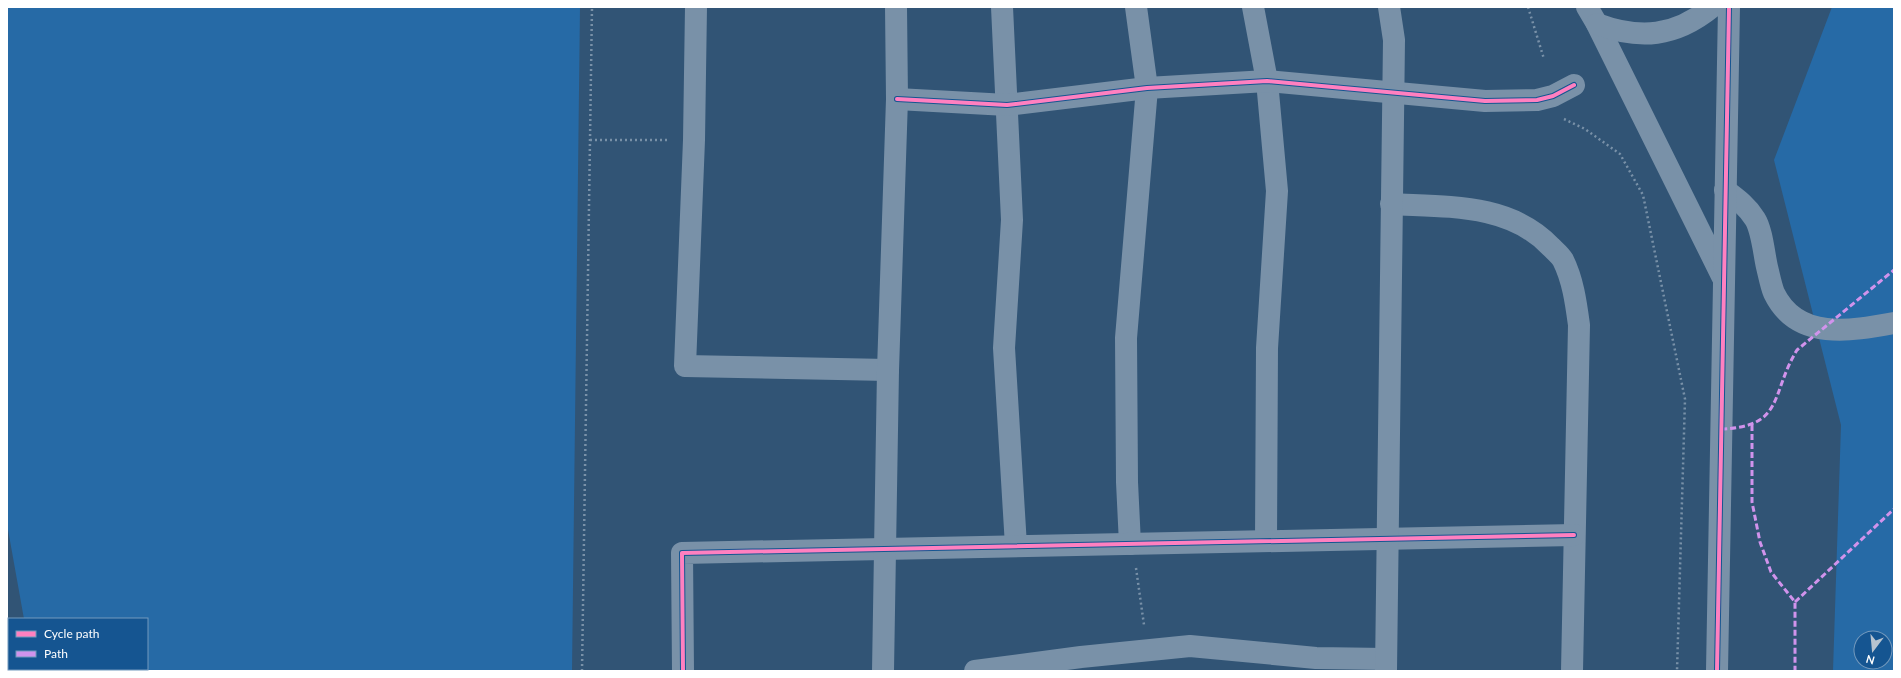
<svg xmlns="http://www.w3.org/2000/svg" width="1901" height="678" font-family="Lato,sans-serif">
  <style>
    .green { fill: #266aa6; fill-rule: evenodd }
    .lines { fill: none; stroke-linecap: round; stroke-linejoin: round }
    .path { stroke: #7991a8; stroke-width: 2.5; stroke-dasharray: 2 3; stroke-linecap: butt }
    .street { stroke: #7991a8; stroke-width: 22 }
    .quiet { stroke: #d193ec; stroke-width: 3; stroke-dasharray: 6 3; stroke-linecap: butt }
    .cycleway-casing { stroke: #155591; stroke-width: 6 }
    .cycleway { stroke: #ff80c0; stroke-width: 4 }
  </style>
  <rect width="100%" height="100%" fill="#315475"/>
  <!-- green -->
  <g class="green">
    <polygon points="7,7 580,7 572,671 33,671 32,669 147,669 147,619 24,619 7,524"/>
    <path d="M1832 7H1894V671H1833L1841 425 1774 160ZM1861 638H1885V662H1861Z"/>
  </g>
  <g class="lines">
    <!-- path -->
    <g class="path">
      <polyline points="1528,7 1544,59"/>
      <polyline points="1564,119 1585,129 1620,154 1643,195 1685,399 1677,671"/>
      <polyline points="590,140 669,140"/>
      <polyline points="1136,568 1144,625"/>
      <polyline points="582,671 592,7"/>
    </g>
    <!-- street -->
    <g class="street">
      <polyline points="696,7 694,140 685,366 888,370"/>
      <polyline points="1002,7 1012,220 1004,348 1016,546"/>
      <polyline points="1253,7 1267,81 1277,191 1267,348 1266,541"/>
      <polyline points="1587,7 1597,24 1722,276"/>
      <path d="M1597 24C1640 40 1675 37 1712 7"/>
      <polyline points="897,99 1007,105 1147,88 1267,81 1485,101 1537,100 1553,96 1574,85"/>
      <path d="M1725 190C1737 199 1747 206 1755 219 1762 230 1764 254 1767 267 1769 275 1771 286 1774 293 1797 341 1851 331 1894 323"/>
      <path d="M1391 204C1446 207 1510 203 1551 247 1555 251 1560 255 1563 260 1573 280 1576 303 1579 325L1572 671"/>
      <polyline points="1130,544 1127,482 1126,338 1147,88 1136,7"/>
      <polyline points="683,671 682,553 1574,535"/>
      <polyline points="883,671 888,370 897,99 896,7"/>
      <polyline points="975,671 1081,657 1190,646 1316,658 1386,659"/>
      <polyline points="1386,671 1394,40 1389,7"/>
      <polyline points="1717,671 1729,7"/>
    </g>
    <!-- quiet -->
    <g class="quiet">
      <polyline points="1752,425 1752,502 1760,542 1771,572 1795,602 1795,671"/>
      <path d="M1721 429C1785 427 1770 394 1797 350L1894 270"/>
      <polyline points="1795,602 1894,509"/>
    </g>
    <!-- cycleway casing -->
    <g class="cycleway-casing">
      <g id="cycleway">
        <polyline points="897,99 1007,105 1147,88 1267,81 1485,101 1537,100 1553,96 1574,85"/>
        <polyline points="683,671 682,553 1574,535"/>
        <polyline points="1717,671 1729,7"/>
      </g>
    </g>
    <!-- cycleway -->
    <use href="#cycleway" class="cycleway"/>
  </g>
  <!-- border -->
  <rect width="1901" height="678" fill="none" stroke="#ffffff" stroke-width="16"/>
  <!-- legend -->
  <rect x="8" y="618" width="140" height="52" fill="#155591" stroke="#7399bd"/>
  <rect x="16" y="631" width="20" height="6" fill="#ff80c0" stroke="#7399bd"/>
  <text x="44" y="638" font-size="12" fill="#ffffff">Cycle path</text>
  <rect x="16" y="651" width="20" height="6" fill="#d193ec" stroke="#7399bd"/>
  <text x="44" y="658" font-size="12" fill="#ffffff">Path</text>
  <!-- north arrow -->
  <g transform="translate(1873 650) rotate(196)"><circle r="19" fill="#155591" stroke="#7399bd"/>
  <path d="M0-3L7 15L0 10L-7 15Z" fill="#b7c3cf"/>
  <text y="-6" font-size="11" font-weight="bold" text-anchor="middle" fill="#ffffff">N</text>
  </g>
</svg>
